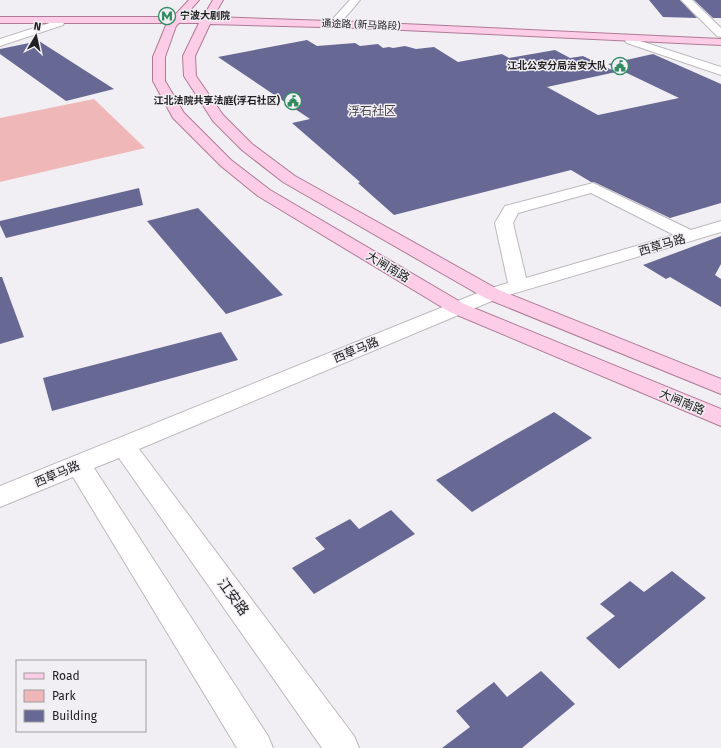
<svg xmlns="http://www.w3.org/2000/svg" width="721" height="748" font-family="'Fira Sans','Noto Sans SC',sans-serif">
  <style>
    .green { fill: #f0b7b8 }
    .building { fill: #686895 }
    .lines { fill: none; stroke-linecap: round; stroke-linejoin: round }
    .minor-casing { stroke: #bcb9bd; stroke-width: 2 }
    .major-casing { stroke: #af7a96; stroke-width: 2 }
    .minor { fill: #fff; fill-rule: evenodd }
    .major { fill: #fdcce6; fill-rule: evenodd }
    .labels { text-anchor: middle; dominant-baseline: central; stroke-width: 3; stroke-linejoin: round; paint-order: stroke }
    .far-poi-label { font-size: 10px; font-weight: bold; fill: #222122; stroke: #f2eff4; text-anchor: end }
    .far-street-label { font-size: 10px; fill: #222122; stroke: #f2eff4 }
    .far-quarter-label { font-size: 12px; fill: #474448; stroke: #f2eff4 }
    .street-label { font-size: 12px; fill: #222122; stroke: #f2eff4 }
    .near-street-label { font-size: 14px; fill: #222122; stroke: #f2eff4 }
  </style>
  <rect width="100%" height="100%" fill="#f2eff4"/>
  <!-- green -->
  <polygon class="green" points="94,99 145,148 0,182 0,118"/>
  <!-- building -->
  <g class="building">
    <polygon points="649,0 680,0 697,18 663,17"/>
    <polygon points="694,0 721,0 721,18 713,18"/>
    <polygon points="307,40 317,46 355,43 360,46 378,44 383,48 389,47 393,48 405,46 416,49 434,47 458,62 502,54 509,58 555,50 570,58 583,56 616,72 547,87 598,115 679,98 608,64 653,54 721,84 721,203 670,218 594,182 591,182 571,170 394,215 358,183 360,182 292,123 310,119 218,57"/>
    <polygon points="39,41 114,89 66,101 0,54 0,49"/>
    <polygon points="139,188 143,205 6,238 0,225 0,221"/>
    <polygon points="198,208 283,295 226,314 147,221"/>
    <polygon points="721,236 721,264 715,275 721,279 721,307 670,277 666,279 643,265"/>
    <polygon points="0,277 2,277 24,337 0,344"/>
    <polygon points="221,332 238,360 52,411 43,378"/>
    <polygon points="554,412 592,438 472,512 436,480"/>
    <polygon points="391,510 415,534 314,594 292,568 325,549 315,538 350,519 359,529"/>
    <polygon points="672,571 706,598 619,669 586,638 615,616 600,604 630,581 644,592"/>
    <polygon points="541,671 575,704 522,748 442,748 470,727 456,711 494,682 507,697"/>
  </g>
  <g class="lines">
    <!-- minor casing -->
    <g class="minor-casing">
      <g id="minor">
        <polygon points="350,0 360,0 338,26 330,26 329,24 330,22"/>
        <polygon points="681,0 692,0 721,28 721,37 717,36"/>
        <polygon points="59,20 63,21 64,23 63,25 0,46 0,39"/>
        <polygon points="631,38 721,67 721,75 627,43 625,41 627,39"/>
        <path d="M593 183 691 230 721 221V232L499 298 139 449 354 736 359 748H322L119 458 94 468 268 736 273 748H237L73 477 0 507V486L485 290 508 283 495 223 505 206ZM591 193 674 235 526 278 513 223 518 213Z"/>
      </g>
    </g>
    <!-- major casing -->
    <g class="major-casing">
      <polygon id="major" points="189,0 199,0 184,17 203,17 213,0 223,0 213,17 360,22 721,39 721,45 360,28 210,24 195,56 196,76 223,115 252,144 295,176 499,290 721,379 721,394 485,298 283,182 242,150 213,121 184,76 183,56 199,23 179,23 176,26 165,57 165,81 184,113 231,160 270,190 464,304 721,409 721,426 450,312 258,196 221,166 173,118 153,81 153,57 167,23 0,23 0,17 173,17"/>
    </g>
    <!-- minor -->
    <use href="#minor" class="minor"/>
    <!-- major -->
    <use href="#major" class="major"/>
  </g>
  <!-- icons -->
  <defs>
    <g id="metro-ring" transform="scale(0.9)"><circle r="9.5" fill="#f2eff4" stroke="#318c62" stroke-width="1.5"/><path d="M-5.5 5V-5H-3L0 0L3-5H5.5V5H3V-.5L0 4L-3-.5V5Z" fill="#318c62"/></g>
    <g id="civic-ring" transform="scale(0.9)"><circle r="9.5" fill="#f2eff4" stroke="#318c62" stroke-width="1.5"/><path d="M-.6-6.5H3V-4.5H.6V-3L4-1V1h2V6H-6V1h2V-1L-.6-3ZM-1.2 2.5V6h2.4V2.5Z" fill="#318c62"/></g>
  </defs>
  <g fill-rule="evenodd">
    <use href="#metro-ring" x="167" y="16"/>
    <use href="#civic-ring" x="620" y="66"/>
    <use href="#civic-ring" x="293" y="101"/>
  </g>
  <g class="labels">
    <!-- far-poi labels -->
    <g class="far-poi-label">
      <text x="180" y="16" text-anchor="start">宁波大剧院</text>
      <text x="607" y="66">江北公安分局治安大队</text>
      <text x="280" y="101">江北法院共享法庭(浮石社区)</text>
    </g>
    <!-- far-street labels -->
    <g class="far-street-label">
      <text transform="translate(361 25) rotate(2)">通途路 (新马路段)</text>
    </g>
    <!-- far-quarter labels -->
    <g class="far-quarter-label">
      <text x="372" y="111">浮石社区</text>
    </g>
    <!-- street labels -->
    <g class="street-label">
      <text transform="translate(662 245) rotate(-16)">西草马路</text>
      <text transform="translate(388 267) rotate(31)">大闸南路</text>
      <text transform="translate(356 350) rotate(-22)">西草马路</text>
      <text transform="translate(682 402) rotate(23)">大闸南路</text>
      <text transform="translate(57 474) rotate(-23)">西草马路</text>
    </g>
    <!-- near-street labels -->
    <g class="near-street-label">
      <text transform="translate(233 597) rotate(54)">江安路</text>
    </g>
  </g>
  <!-- legend -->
  <rect x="16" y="660" width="130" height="72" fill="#f2eff4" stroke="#9f9da0"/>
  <rect x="24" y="673" width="20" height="6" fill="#fdcce6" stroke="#9f9da0"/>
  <text x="52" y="680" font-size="12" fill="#222122">Road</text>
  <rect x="24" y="690" width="20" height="12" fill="#f0b7b8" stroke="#9f9da0"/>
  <text x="52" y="700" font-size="12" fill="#222122">Park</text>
  <rect x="24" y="710" width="20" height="12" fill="#686895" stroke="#9f9da0"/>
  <text x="52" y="720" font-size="12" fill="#222122">Building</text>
  <!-- north arrow -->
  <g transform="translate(36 36) rotate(9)" stroke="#f2eff4" stroke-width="3" paint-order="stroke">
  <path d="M0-3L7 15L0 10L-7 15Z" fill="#222122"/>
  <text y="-6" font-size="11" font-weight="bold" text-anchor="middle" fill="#222122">N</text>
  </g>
</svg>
